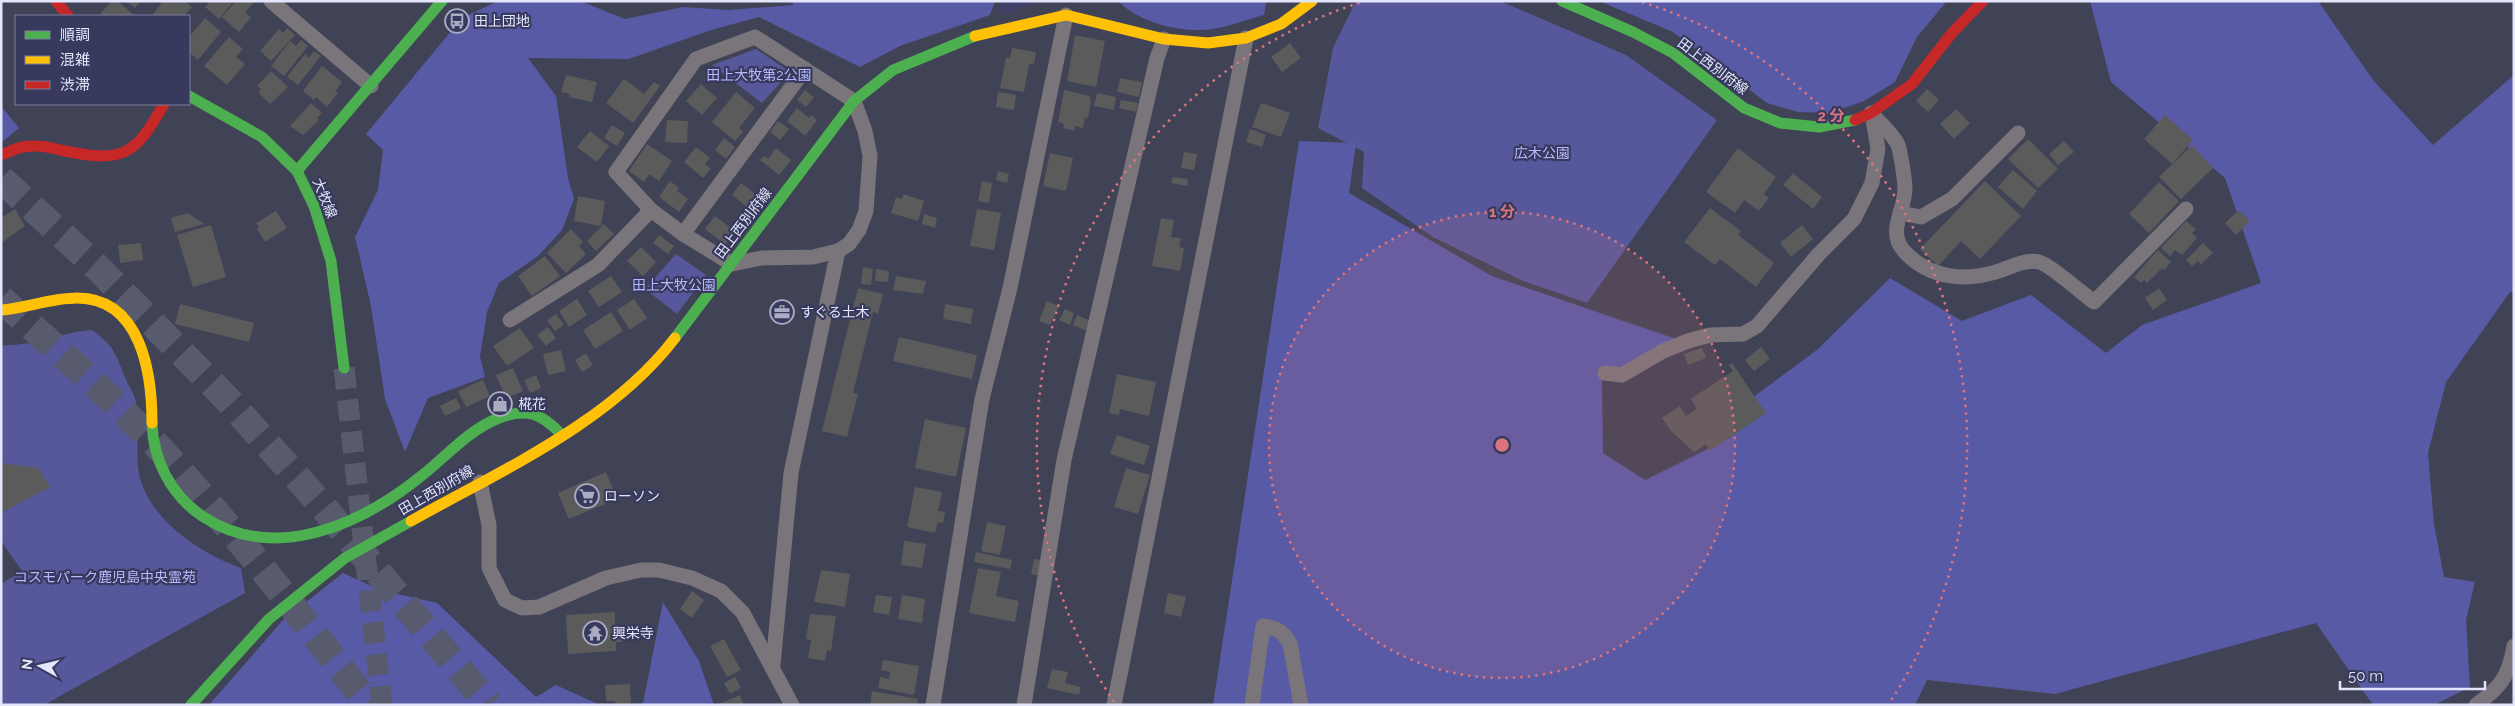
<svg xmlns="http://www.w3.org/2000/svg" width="2515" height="706" font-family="Raleway,'Noto Sans JP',sans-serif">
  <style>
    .built { fill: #3f4168 }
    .green { fill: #56589b }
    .forest { fill: #595aa5 }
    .building { fill: #5b5b5c }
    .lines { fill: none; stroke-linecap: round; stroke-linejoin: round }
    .secondary-tunnel { stroke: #585b6e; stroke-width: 21; stroke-dasharray: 21 11; stroke-linecap: butt }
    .highway-tunnel { stroke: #585b6e; stroke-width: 28; stroke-dasharray: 28 14; stroke-linecap: butt }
    .street { stroke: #7a757b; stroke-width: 15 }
    .fast { stroke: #4caf50; stroke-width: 11 }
    .slow { stroke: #ffc107; stroke-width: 11 }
    .jam { stroke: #c62828; stroke-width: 11 }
    .ring { fill: none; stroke: #db747d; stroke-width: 2.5; stroke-dasharray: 2.5 5 }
    .labels { text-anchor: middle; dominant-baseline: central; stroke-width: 4.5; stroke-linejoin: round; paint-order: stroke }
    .poi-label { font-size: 14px; fill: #e3e6fc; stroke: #383a5d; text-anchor: start }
    .street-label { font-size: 14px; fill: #e3e6fc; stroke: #383a5d }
    .park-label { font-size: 14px; fill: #b6bbff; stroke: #383a5d }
    .centre { fill: #db747d; stroke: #383a5d; stroke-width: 2.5 }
    .ring-label { font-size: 15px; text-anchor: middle; font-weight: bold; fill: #db747d; stroke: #383a5d; stroke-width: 4.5; stroke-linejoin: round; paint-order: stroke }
  </style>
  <rect width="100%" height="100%" fill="#404255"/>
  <!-- built -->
  <polygon class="built" points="1001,1 1044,1 1000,15"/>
  <!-- green -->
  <g class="green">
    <polygon points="1359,1 1500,1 1626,55 1717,120 1587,303 1523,281 1433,237 1362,188 1364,152 1318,128 1333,48 1355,3"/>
    <polygon points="756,49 790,72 762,103 712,65"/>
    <polygon points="676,254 706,275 677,314 645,289"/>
    <path d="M92 330C116 347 116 356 127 382 130 388 135 395 136 402 140 423 136 446 138 467 143 516 199 553 241 568L245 593 44 705H1V584L22 571 1 541V345C33 347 61 332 92 330Z"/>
  </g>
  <!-- forest -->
  <g class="forest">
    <polygon points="498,1 580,1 625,19 683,7 728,10 794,5 791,1 995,1 990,15 900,46 860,67 759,17 711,30 629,59 528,58 556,96 568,178 574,199 562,230 538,256 499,283 487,312 480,357 485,377 428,398 405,452 385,399 371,306 355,237 378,190 383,150 366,134 462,18"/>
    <path d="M1118 1H1266V2L1264 15C1245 20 1223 29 1203 30 1174 31 1139 22 1118 1Z"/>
    <polygon points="1599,1 1947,1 1917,37 1895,82 1864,101 1830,113 1798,112 1767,103 1673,32"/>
    <polygon points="2090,1 2318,1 2373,80 2433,145 2514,75 2514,292 2510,292 2446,382 2428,453 2434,524 2444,577 2475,582 2466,620 2470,687 2436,704 2373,705 2316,623 2055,694 1927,680 1915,705 1213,705 1299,141 1356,143 1349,193 1492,276 1682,341 1602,381 1603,453 1645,480 1730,438 1744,404 1818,349 1890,278 1962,321 2031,295 2106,353 2142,325 2261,283 2225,178 2111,82"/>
    <polygon points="1,106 19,128 1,143"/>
    <polygon points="343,573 380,590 437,603 536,697 556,685 600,705 209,705 282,621"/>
    <polygon points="663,602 699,661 714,705 627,705 643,703"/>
  </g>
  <!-- building -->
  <g class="building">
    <polygon points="112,1 118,1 135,16 102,16 100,14"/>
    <polygon points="126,1 141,1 135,8"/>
    <polygon points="163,1 184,1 192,7 184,16 155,16 153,14"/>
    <polygon points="210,1 234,1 219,19 205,7"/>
    <polygon points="236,1 255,1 245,12 251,17 239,32 222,17"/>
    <polygon points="205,18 221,32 198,60 189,52 189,37"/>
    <polygon points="287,28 295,35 271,61 260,51 279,29 283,33"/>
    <polygon points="1075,35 1105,41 1096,87 1067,81"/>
    <polygon points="229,37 243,49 236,57 245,64 227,85 204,66"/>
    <polygon points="301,40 308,46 284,76 271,66 290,41 296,46"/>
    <polygon points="1290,43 1301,58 1282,72 1271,57"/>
    <polygon points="1012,48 1036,52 1034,64 1029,64 1024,92 1000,88 1006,57 1010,58"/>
    <polygon points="314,51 321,56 298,85 287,77 305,54 309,58"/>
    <polygon points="322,66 342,82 335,91 338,93 327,107 316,97 314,100 303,91"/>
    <polygon points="271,71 288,87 270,104 258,92 261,89 257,86"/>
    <polygon points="566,75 597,82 592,102 569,97 570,94 561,92"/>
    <polygon points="1120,78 1142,82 1139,97 1117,92"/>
    <polygon points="624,79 644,94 654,82 660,86 633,123 606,103"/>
    <polygon points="701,84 717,98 702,115 686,101"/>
    <polygon points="1927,89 1939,100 1928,112 1916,101"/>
    <polygon points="805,90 814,97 806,107 797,100"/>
    <polygon points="1064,90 1090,96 1089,99 1091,99 1088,118 1085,117 1083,128 1075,126 1074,131 1063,128 1064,124 1058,122"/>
    <polygon points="736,92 755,108 739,128 743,132 735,141 712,122"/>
    <polygon points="998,92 1016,95 1014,110 996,107"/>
    <polygon points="1097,93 1116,97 1114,110 1094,106"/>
    <polygon points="1121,100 1138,103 1136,112 1119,108"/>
    <polygon points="311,103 322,113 317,118 319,120 303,135 290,126"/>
    <polygon points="1261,103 1290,113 1281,137 1252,127"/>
    <polygon points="797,108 809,118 811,115 817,120 805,136 787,121"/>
    <polygon points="1956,109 1970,123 1954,139 1940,124"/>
    <polygon points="2165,115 2193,140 2172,164 2144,139"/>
    <polygon points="667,120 688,121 687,143 665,142"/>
    <polygon points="778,121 789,129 780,140 770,132"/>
    <polygon points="612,125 625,133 617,146 604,138"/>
    <polygon points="1250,129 1266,135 1262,147 1246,142"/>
    <polygon points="590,131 609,146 597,162 577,147"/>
    <polygon points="724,138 735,147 726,159 715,150"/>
    <polygon points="2028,139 2058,169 2038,188 2008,159"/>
    <polygon points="2064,141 2074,152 2058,165 2049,154"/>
    <polygon points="647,144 672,161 659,181 649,174 644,182 629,171"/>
    <polygon points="2192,145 2213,168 2181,199 2159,177"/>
    <polygon points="696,147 710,158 705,164 711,169 703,178 684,162"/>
    <polygon points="776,148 791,160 779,175 760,160 764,156 768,159"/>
    <polygon points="1738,148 1776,177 1764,194 1769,198 1759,211 1744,200 1735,213 1706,192"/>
    <polygon points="1184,152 1197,154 1194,170 1181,168"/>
    <polygon points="1050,153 1073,158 1066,191 1043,186"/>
    <polygon points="2013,170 2037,191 2023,209 1998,187"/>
    <polygon points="998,171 1009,174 1007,183 996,180"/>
    <polygon points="1793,173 1822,197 1813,209 1783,185"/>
    <polygon points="1173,177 1188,179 1187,186 1171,183"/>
    <polygon points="670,181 679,188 677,191 688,199 679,212 659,197"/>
    <polygon points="982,181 992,183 989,203 978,201"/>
    <polygon points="1985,181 2021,216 1980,259 1961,241 1938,266 1920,249"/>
    <polygon points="2159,182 2179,201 2149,233 2129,214"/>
    <polygon points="741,183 762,199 752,211 732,195"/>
    <polygon points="903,194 924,201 918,221 891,213 896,197 902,199"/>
    <polygon points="578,196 605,201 601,226 574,221"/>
    <polygon points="1710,208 1741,231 1738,235 1774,263 1756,287 1720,259 1715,265 1684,242"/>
    <polygon points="15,209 25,226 1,243 1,218"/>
    <polygon points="977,209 1001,213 994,250 970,246"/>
    <polygon points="2239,210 2250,221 2236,235 2225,223"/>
    <polygon points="276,211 287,228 265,242 257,229 259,227 256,223"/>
    <polygon points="188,213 204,224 175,232 171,218"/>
    <polygon points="924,214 937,218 935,228 922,224"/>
    <polygon points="715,216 736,232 725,245 705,229"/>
    <polygon points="1161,218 1174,220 1171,237 1181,238 1179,247 1184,248 1180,271 1152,266"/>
    <polygon points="2186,221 2196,229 2192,233 2197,238 2182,255 2175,250 2170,256 2161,248"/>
    <polygon points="604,224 614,234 596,251 587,241"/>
    <polygon points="211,225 226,277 193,287 177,235"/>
    <polygon points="1802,225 1813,239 1791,257 1780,243"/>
    <polygon points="571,229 583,242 579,246 586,254 566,273 547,253"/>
    <polygon points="659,235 674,246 668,254 653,243"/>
    <polygon points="141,243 143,260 120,263 118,245"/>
    <polygon points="2203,243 2213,253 2201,264 2198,261 2192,266 2186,260"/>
    <polygon points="641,247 656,262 643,276 627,261"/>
    <polygon points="2158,250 2171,262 2164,270 2162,268 2147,283 2144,280 2141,283 2134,277"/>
    <polygon points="545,256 560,276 532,296 518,276"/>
    <polygon points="863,267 873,269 871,285 861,284"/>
    <polygon points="876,269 889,271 888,282 875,281"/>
    <polygon points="611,276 622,292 599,307 588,291"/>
    <polygon points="896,276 926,281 923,294 893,290"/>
    <polygon points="858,288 883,294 878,314 873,312 853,393 858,394 847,437 822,431"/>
    <polygon points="2159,288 2167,300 2153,310 2145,298"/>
    <polygon points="577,299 587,315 569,327 559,311"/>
    <polygon points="634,299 647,318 630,330 617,310"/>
    <polygon points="1047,301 1059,306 1050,325 1039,321"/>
    <polygon points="180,304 254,323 249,342 175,324"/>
    <polygon points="945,304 973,309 971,324 943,319"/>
    <polygon points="1065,309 1074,313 1070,325 1059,320"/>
    <polygon points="611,312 623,331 595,349 583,330"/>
    <polygon points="556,314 564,325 555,331 547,320"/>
    <polygon points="1077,315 1091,321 1087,331 1073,325"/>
    <polygon points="548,327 556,338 546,346 537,335"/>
    <polygon points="520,328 534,348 507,366 493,346"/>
    <polygon points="899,337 977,355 972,379 893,361"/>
    <polygon points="1761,347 1770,359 1754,371 1745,360"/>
    <polygon points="1702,348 1706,358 1688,365 1684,354"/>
    <polygon points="561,350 566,371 548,375 543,354"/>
    <polygon points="586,353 593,365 582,372 575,360"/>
    <polygon points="1732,363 1766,413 1710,451 1706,444 1694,452 1671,431 1662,418 1680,406 1686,416 1697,409 1691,399 1733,371 1729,365"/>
    <polygon points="513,368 523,391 506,398 496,375"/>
    <polygon points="1117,374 1156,382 1149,416 1120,409 1119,415 1109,413"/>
    <polygon points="536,375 541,388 530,393 524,380"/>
    <polygon points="483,380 490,396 466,407 458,391"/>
    <polygon points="456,398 461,408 445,416 440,406"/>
    <polygon points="925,419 966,428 956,477 915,468"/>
    <polygon points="1117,435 1150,446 1144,465 1110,454"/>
    <polygon points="1,463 38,468 50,487 1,513"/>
    <polygon points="1126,468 1150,475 1138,514 1114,507"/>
    <polygon points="606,472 617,499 569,519 558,493"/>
    <polygon points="915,487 942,492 938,511 945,512 943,523 938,522 935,533 907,527"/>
    <polygon points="987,522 1006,526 1000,555 981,551"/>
    <polygon points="904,541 926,544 922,568 901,565"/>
    <polygon points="976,552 1012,560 1010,569 974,562"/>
    <polygon points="1034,559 1043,560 1041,576 1031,574"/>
    <polygon points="978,568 1001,572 996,596 1019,601 1015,622 969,613"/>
    <polygon points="821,570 850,574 845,607 814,602"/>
    <polygon points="692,591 704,600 692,618 680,609"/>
    <polygon points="1168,593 1186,597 1181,617 1164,613"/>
    <polygon points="876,595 892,597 889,615 873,612"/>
    <polygon points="902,595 925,599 922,623 898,619"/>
    <polygon points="615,612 615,625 622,625 622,642 616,642 616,651 568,654 566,615"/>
    <polygon points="810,614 836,616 831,651 827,650 825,661 808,658 811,640 806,639"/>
    <polygon points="724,639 741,670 727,677 710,646"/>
    <polygon points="883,660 919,666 914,695 878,688 880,677 889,679 890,672 881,670"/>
    <polygon points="1052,669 1068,672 1065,683 1081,687 1079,695 1047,688"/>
    <polygon points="735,677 741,688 730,694 724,683"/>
    <polygon points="630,684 631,705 616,705 615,701 606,701 605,685"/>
    <polygon points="872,691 918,699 917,705 870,704"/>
    <polygon points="740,695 744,705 716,705"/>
  </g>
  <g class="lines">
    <!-- secondary-tunnel -->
    <polyline class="secondary-tunnel" points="344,368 382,705"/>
    <!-- highway-tunnel -->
    <g class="highway-tunnel">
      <polyline points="1,179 95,265 226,398 319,502 489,705"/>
      <path d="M1 299C54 347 113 398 161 450 235 531 302 618 369 705"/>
    </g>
    <!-- street -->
    <g class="street">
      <polyline points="271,1 371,86"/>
      <path d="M1871 113C1879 122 1893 134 1898 145 1901 154 1905 181 1905 190 1904 212 1887 232 1904 251 1930 280 1968 282 2002 270 2013 266 2027 259 2039 262 2049 264 2083 294 2094 302L2186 209"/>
      <polyline points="1900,213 1921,217 1952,199 2018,133"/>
      <polyline points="683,234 805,69"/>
      <polyline points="510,320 598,265 651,210 683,234 732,264 762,258 813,257 838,251 849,244 859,230 866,211 870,156 865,131 854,101 755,37 696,59 616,172 651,210"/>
      <polyline points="1605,373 1622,375 1663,351 1688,341 1710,335 1743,334 1757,326 1818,255 1854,219 1872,183 1878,149 1872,114"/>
      <polyline points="480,482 489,525 489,568 505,600 522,608 539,607 606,578 641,570 659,570 692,578 721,591 743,613 792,705"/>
      <polyline points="773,665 791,473 838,251"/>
      <polyline points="933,705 982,399 1010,288 1066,15"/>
      <polyline points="1024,705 1064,460 1157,58 1164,39"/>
      <polyline points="1114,705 1246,38"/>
      <path d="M1252 705 1263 626C1277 628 1283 631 1290 644L1301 705"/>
      <path d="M2476 705C2501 687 2509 676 2514 646"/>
    </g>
    <!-- fast -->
    <g class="fast">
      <polyline points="1562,1 1633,32 1673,53 1744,108 1780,123 1819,127 1855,120"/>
      <polyline points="189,96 262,137 297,171 314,206 331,261 344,368"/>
      <polyline points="297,171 442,1"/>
      <polyline points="675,338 854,101 893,70 975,36"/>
      <path d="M152 423C153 460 171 495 202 516 274 564 360 525 420 477 446 457 468 430 499 418 528 407 542 414 562 435"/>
      <polyline points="191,705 269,619 345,558 411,521"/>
    </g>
    <!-- slow -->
    <g class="slow">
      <polyline points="975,36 1066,15 1164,39 1208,43 1246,38 1281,24 1312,1"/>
      <path d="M1 310C26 308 51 298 77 298 141 298 152 373 152 423"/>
      <path d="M411 521C502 470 611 422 675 338"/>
    </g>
    <!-- jam -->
    <g class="jam">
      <polyline points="56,1 68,16"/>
      <polyline points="1855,120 1871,113 1912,84 1952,33 1983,1"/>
      <path d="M1 155C8 153 15 148 23 147 37 144 52 148 65 151 124 163 135 155 164 104"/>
    </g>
  </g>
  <!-- distance rings -->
  <circle cx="1502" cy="445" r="233" fill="#db747d" fill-opacity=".12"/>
  <g class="ring">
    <circle cx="1502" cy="445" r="233"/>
    <path d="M1114 702A465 465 0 0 1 1362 2M1642 2A465 465 0 0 1 1890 702"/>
  </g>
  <!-- icons -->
  <defs>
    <g id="bus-ring" transform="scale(1.25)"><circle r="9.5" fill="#383a5d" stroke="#aaadc2" stroke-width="1.5"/><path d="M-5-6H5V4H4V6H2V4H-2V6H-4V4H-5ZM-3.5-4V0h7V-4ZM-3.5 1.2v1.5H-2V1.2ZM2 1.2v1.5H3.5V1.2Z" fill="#aaadc2"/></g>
    <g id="office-ring" transform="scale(1.25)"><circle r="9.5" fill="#383a5d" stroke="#aaadc2" stroke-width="1.5"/><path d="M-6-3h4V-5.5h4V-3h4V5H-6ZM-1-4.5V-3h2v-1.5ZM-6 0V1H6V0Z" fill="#aaadc2"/></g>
    <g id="shop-ring" transform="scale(1.25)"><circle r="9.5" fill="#383a5d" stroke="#aaadc2" stroke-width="1.5"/><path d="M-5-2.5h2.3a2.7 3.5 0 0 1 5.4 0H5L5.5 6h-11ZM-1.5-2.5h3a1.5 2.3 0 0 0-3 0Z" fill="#aaadc2"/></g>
    <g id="supermarket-ring" transform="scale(1.25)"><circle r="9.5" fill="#383a5d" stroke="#aaadc2" stroke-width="1.5"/><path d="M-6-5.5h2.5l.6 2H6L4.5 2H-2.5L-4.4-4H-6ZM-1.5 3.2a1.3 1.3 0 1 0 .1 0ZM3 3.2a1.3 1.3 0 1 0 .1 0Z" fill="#aaadc2"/></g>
    <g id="temple-ring" transform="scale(1.25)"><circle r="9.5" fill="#383a5d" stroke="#aaadc2" stroke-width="1.5"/><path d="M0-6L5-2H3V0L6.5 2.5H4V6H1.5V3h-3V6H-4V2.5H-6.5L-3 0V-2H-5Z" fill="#aaadc2"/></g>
  </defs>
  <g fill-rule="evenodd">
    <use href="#bus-ring" x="457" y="21"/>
    <use href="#office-ring" x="782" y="312"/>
    <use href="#shop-ring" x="500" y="404"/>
    <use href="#supermarket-ring" x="587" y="496"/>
    <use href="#temple-ring" x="595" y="633"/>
  </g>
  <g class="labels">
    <!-- poi labels -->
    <g class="poi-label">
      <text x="474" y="21">田上団地</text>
      <text x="800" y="312">すぐる土木</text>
      <text x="518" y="404">椛花</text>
      <text x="604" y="496">ローソン</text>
      <text x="612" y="633">興栄寺</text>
    </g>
    <!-- street labels -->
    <g class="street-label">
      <text transform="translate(1713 66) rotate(37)">田上西別府線</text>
      <text transform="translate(325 198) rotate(68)">大牧線</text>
      <text transform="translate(743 223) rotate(-53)">田上西別府線</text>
      <text transform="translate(436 490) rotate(-30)">田上西別府線</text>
    </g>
    <!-- park labels -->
    <g class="park-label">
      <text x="759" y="75">田上大牧第2公園</text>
      <text x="1542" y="153">広木公園</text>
      <text x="674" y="285">田上大牧公園</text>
      <text x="105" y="577">コスモパーク鹿児島中央霊苑</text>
    </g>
  </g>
  <circle cx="1502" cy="445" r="8" class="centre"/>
  <g class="ring-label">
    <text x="1831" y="121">2 分</text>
    <text x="1502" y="217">1 分</text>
  </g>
  <!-- border -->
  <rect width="2515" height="706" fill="none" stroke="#e3e6fc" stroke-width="5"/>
  <!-- legend -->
  <rect x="15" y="15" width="175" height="90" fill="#383a5d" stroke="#7c7f9d"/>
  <rect x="25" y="31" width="25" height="8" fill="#4caf50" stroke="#7c7f9d"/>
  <text x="60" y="40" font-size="15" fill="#e3e6fc">順調</text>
  <rect x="25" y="56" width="25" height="8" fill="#ffc107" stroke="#7c7f9d"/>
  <text x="60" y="65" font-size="15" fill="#e3e6fc">混雑</text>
  <rect x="25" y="81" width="25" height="8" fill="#c62828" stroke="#7c7f9d"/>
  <text x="60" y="90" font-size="15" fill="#e3e6fc">渋滞</text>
  <!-- north arrow -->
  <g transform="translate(40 666) rotate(278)" stroke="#383a5d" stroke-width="4" paint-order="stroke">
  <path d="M0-4L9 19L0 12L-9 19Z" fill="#e3e6fc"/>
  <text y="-8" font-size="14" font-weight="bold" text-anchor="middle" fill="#e3e6fc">N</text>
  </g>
  <!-- scale -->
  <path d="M2340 681v8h145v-8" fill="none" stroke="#e3e6fc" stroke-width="2.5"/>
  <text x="2348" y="681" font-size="15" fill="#e3e6fc" stroke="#383a5d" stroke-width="4" paint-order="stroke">50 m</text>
</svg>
